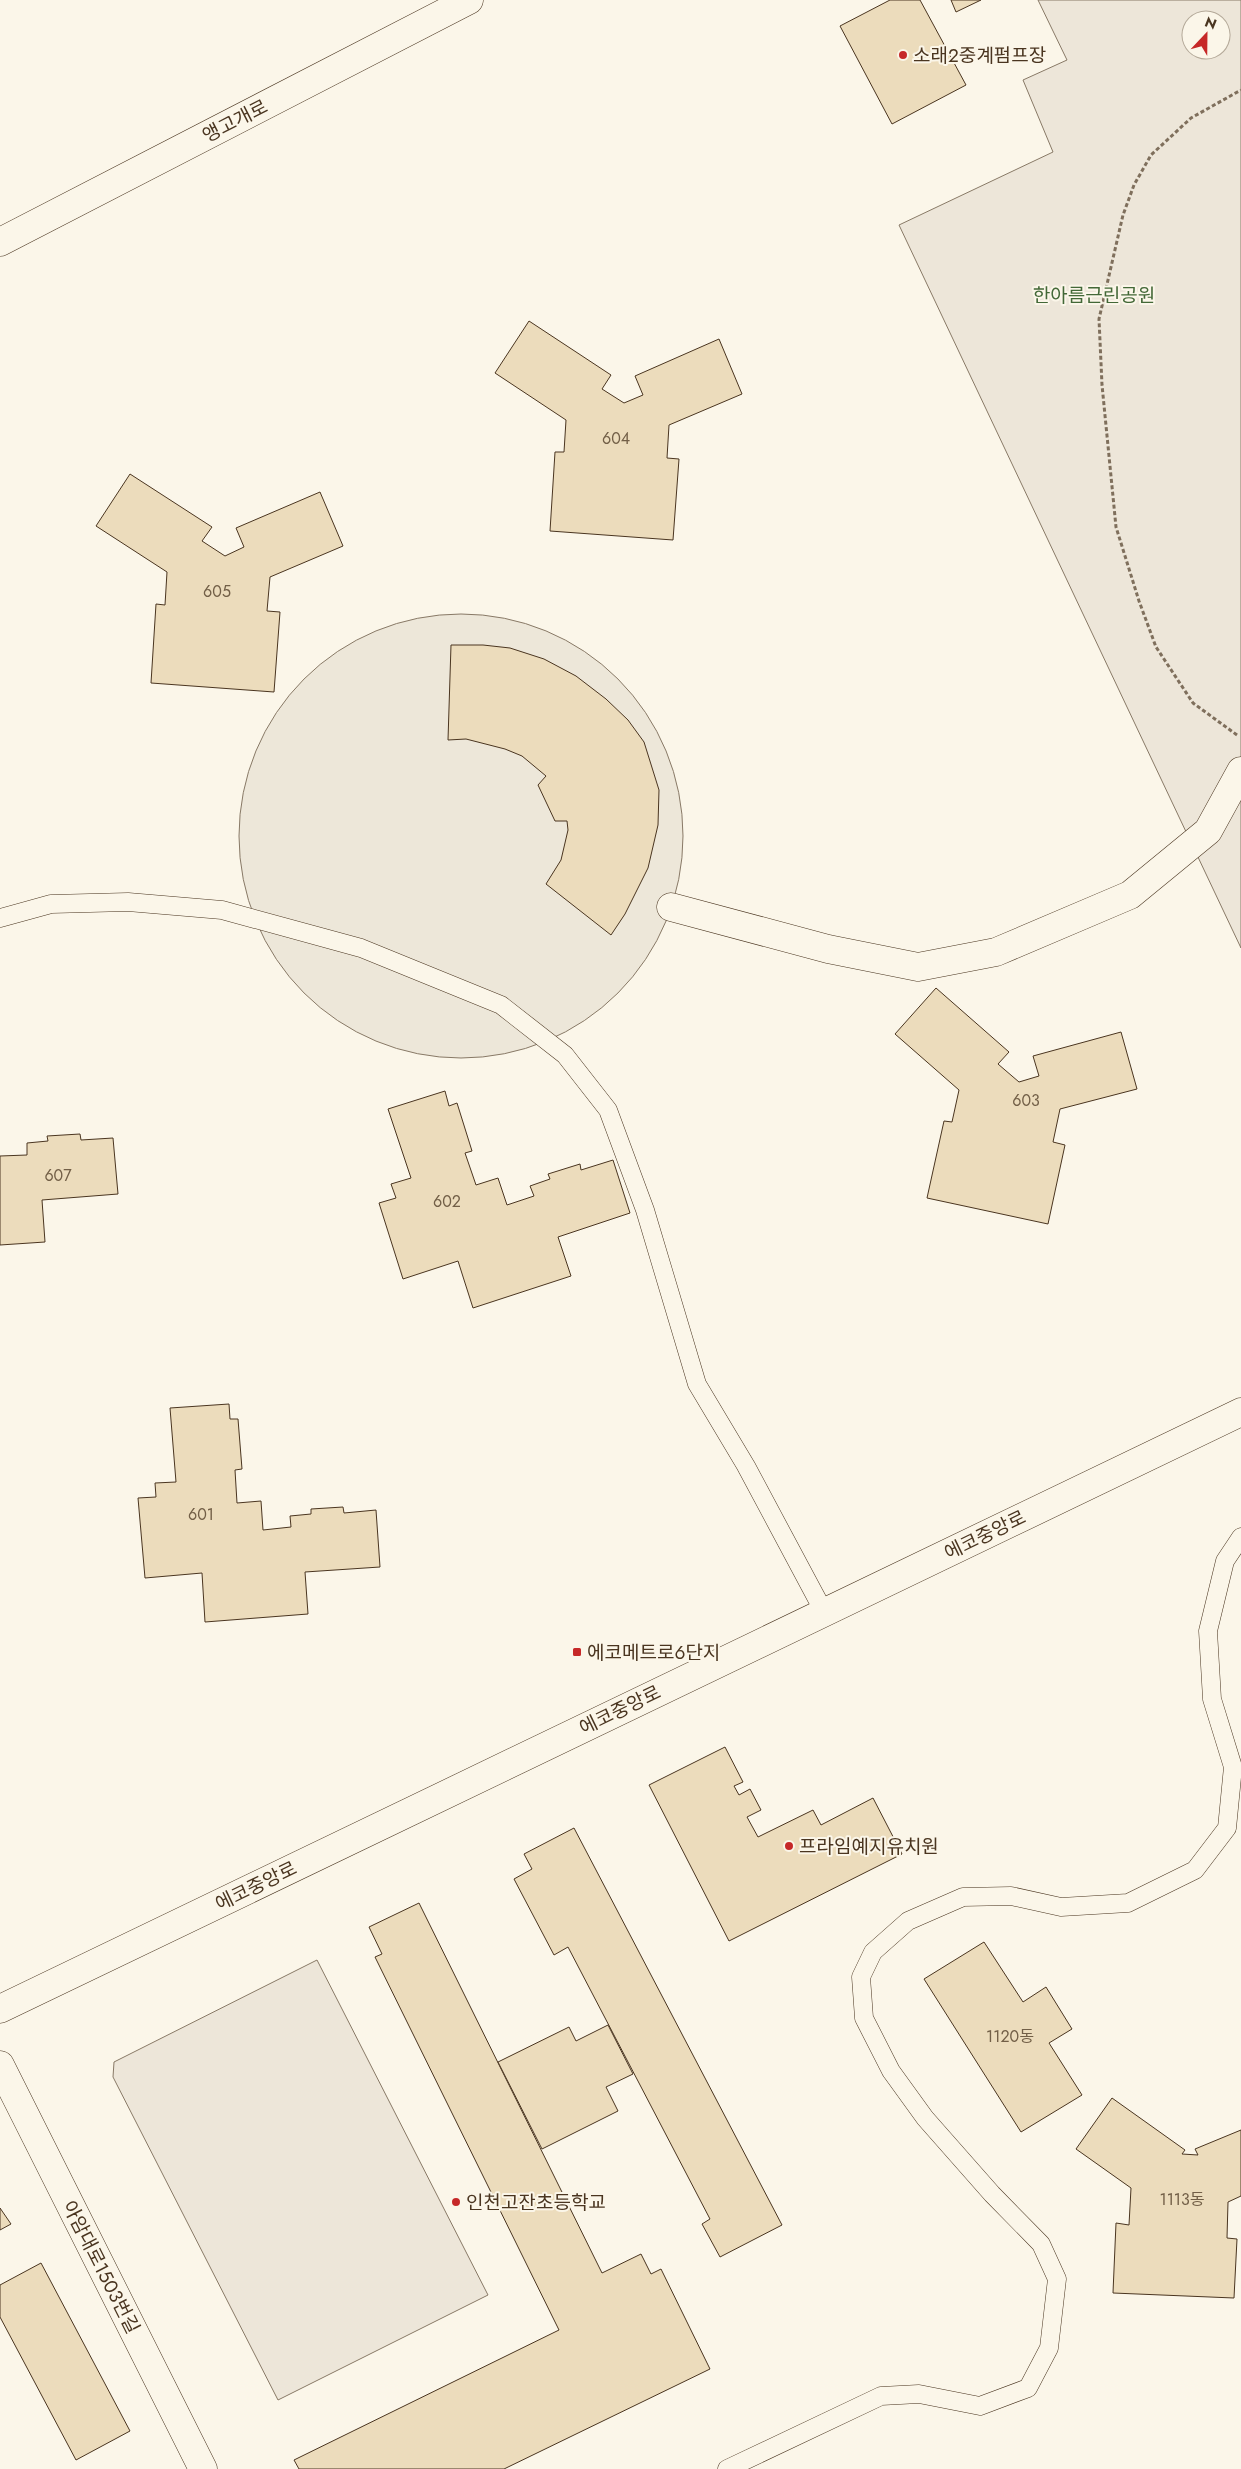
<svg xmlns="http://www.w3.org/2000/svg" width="1241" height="2469" font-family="Jost,'Noto Sans KR',sans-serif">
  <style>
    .green { fill: #ede6d9; stroke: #887966; fill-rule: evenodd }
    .parking { fill: #ede7d9; stroke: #887966 }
    .building { fill: #ecdcbc; stroke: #4a3520 }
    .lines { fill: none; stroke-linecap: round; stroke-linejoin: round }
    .lane-casing { stroke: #4a3520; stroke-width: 19 }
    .street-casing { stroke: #4a3520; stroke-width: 29 }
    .secondary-casing { stroke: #4a3520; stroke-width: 29 }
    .path { stroke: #7f6f5c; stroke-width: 3; stroke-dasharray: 4 2.5; stroke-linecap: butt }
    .lane { stroke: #fbf6e9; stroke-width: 18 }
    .street { stroke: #fbf6e9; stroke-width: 28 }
    .secondary { stroke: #fbf6e9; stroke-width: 28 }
    .poi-dot { fill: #c62828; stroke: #fbf6e9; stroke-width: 2 }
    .labels { text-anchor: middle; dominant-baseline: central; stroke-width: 4; stroke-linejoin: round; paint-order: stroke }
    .number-label { font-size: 16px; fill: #725f47 }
    .poi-label { font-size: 19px; fill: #4a3520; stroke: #fbf6e9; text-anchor: start }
    .street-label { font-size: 19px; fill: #4a3520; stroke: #fbf6e9 }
    .park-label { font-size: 19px; fill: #436837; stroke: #fbf6e9 }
  </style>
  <rect width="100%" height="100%" fill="#fbf6e9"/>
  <!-- green -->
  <g class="green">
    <path d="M1038 0H1241V948L899 225 1053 152 1023 80 1067 60ZM1191 20H1221V50H1191Z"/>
    <polygon points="317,1960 488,2295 278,2400 113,2077 114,2062"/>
  </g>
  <!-- parking -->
  <circle class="parking" cx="461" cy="836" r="222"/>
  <!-- building -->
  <g class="building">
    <polygon points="890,0 920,0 966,85 892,124 840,26"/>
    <polygon points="951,0 981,0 956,12"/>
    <polygon points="529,321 611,375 602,389 624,403 643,395 635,376 719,339 742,394 669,425 667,458 679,459 673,540 550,531 555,452 564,452 566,420 495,373"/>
    <polygon points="130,474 212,527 202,541 225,556 244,547 236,528 320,492 343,546 270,577 267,611 280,612 274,692 151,683 156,604 165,605 167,572 96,526"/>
    <polygon points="451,645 483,645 510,648 544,659 576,676 606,699 628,720 644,742 659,790 658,825 648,868 625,914 611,935 546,884 561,860 568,830 567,821 555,821 538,785 546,776 522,756 505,749 466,739 448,740"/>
    <polygon points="936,988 1009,1052 998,1064 1019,1082 1039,1076 1033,1056 1121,1032 1137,1089 1060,1109 1053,1142 1065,1145 1048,1224 927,1198 944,1121 952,1122 959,1090 895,1034"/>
    <polygon points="445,1091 449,1106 457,1103 472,1151 465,1153 476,1185 498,1178 507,1205 534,1196 530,1186 550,1179 548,1174 580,1164 581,1170 613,1160 630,1213 558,1237 571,1276 473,1308 458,1261 403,1279 379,1203 396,1198 391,1184 411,1178 388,1109"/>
    <polygon points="80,1134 81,1140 113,1138 118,1194 42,1200 45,1242 0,1245 0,1156 27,1155 27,1143 48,1141 47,1136"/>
    <polygon points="229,1404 230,1419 238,1419 242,1469 235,1470 237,1503 261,1501 263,1530 291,1527 290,1516 311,1514 311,1509 343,1507 344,1513 376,1510 380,1567 305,1572 308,1614 205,1622 202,1573 145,1578 138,1498 156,1497 155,1483 176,1482 170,1408"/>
    <polygon points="725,1747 743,1782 734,1786 739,1795 750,1789 761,1810 747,1817 758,1837 813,1810 821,1825 873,1798 902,1854 729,1941 649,1785"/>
    <polygon points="574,1828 782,2225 720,2257 702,2224 710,2219 568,1947 554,1955 514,1879 532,1869 524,1854"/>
    <polygon points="419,1903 602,2273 641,2254 651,2274 661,2269 710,2369 504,2469 299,2469 294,2460 559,2330 375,1957 382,1954 369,1927"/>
    <polygon points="984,1942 1023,2002 1046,1987 1072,2029 1049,2043 1082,2095 1021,2132 924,1979"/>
    <polygon points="608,2025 633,2074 606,2087 618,2111 542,2149 498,2062 569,2027 576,2041"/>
    <polygon points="1112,2098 1185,2150 1182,2154 1198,2155 1195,2149 1241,2130 1241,2196 1228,2202 1227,2238 1237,2239 1234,2298 1113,2293 1116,2223 1129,2225 1131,2188 1076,2149"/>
    <polygon points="0,2208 11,2224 0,2230"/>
    <polygon points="41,2263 130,2431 76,2460 0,2317 0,2285"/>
  </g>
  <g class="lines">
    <!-- lane casing -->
    <g class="lane-casing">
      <g id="lane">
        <polyline points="0,918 51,904 128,902 222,910 361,948 501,1005 565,1055 608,1110 645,1210 697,1384 746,1466 824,1612"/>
        <polyline points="727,2469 881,2396 919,2394 980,2406 1028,2388 1049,2348 1057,2279 1041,2244 992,2194 925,2118 891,2071 864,2018 861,1977 873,1952 908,1921 963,1897 1011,1896 1061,1907 1128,1903 1195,1870 1227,1828 1233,1767 1212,1699 1208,1631 1225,1561 1241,1537"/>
      </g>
    </g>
    <!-- street casing -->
    <g class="street-casing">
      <g id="street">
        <polyline points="671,907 828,949 918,967 996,952 1130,895 1208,831 1241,771"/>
        <polyline points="0,2009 1241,1412"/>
        <polyline points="0,2065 203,2469"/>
      </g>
    </g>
    <!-- secondary casing -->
    <g class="secondary-casing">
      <polyline id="secondary" points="0,242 469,0"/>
    </g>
    <!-- path -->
    <polyline class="path" points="1237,735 1193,703 1156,647 1139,601 1116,527 1102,385 1099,319 1123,215 1134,185 1151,155 1191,118 1241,90"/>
    <!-- lane -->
    <use href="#lane" class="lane"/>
    <!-- street -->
    <use href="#street" class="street"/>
    <!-- secondary -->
    <use href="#secondary" class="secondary"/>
  </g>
  <!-- markers -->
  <g class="poi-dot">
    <circle cx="903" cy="55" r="5"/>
    <rect x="572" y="1647" width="10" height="10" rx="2.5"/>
    <circle cx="789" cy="1846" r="5"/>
    <circle cx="456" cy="2202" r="5"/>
  </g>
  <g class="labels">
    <!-- number labels -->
    <g class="number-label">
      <text x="616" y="438">604</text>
      <text x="217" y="591">605</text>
      <text x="1026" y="1100">603</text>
      <text x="58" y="1175">607</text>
      <text x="447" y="1201">602</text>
      <text x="201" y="1514">601</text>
      <text x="1010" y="2036">1120동</text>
      <text x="1182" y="2199">1113동</text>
    </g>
    <!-- poi labels -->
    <g class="poi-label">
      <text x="913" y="55">소래2중계펌프장</text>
      <text x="587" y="1652">에코메트로6단지</text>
      <text x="799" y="1846">프라임예지유치원</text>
      <text x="466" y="2202">인천고잔초등학교</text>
    </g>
    <!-- street labels -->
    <g class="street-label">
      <text transform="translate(235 121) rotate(-27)">앵고개로</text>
      <text transform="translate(985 1535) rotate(-26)">에코중앙로</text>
      <text transform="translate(620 1710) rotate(-26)">에코중앙로</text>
      <text transform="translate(256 1886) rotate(-26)">에코중앙로</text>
      <text transform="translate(101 2267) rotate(63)">아암대로1503번길</text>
    </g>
    <!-- park labels -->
    <g class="park-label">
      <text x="1094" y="295">한아름근린공원</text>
    </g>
  </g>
  <!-- north arrow -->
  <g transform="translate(1206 35) rotate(22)"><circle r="24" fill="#fbf6e9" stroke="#b4a999"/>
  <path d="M0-4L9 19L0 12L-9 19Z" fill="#c62828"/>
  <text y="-8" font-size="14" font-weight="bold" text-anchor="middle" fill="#4a3520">N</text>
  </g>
</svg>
